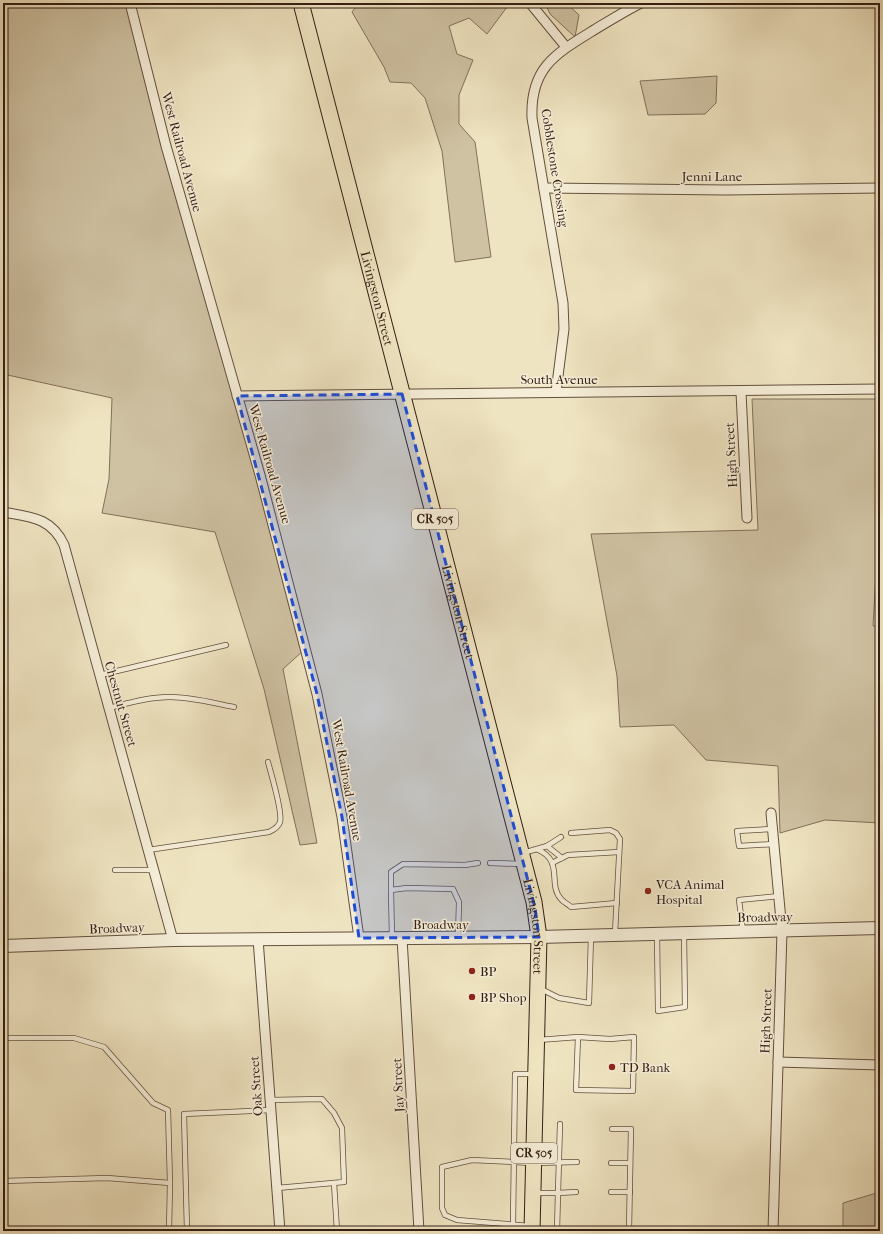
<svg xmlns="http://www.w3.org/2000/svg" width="883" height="1234" font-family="'IM FELL French Canon',serif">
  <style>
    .green { fill: #cfc2a3; stroke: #82705b }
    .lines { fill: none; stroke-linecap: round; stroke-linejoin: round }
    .service-casing { stroke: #63503e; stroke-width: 6 }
    .minor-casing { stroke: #63503e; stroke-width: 11 }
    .tertiary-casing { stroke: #63503e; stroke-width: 14 }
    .primary-casing { stroke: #341e13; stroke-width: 17 }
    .service { stroke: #f5edd7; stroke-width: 4.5 }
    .minor { stroke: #f5edd7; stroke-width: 9 }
    .tertiary { stroke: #f5edd7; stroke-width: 12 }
    .primary { stroke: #efe4c1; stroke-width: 15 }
    .marked { fill: #1d4ed8; fill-opacity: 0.2; stroke: #1d4ed8; stroke-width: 3; stroke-dasharray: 8 5; stroke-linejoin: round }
    .poi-dot { fill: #8f2418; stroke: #f5edd7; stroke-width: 1.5 }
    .labels { text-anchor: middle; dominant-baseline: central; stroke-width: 3; stroke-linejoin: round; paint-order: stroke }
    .shield { fill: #f5edd7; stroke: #6e5c4e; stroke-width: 1 }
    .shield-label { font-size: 12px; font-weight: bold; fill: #341e13 }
    .street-label { font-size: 13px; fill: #341e13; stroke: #f5edd7 }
    .poi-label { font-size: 13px; fill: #341e13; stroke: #f5edd7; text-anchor: start }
  </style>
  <rect width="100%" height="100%" fill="#efe4c1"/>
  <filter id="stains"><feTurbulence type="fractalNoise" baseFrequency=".005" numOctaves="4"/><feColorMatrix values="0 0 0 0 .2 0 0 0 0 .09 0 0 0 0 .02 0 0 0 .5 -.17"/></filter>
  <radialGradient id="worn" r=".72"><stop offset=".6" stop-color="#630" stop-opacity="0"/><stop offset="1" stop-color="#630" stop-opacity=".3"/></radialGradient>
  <!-- green -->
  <g class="green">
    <polygon points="3,3 129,3 304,650 283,669 317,843 300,845 264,689 215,532 102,513 109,479 112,398 3,374"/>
    <polygon points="359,3 458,3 460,5 463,3 510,3 487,34 469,18 449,26 457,54 473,60 459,95 459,124 475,142 491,257 455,262 442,151 425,98 411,83 390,82 384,67 352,12"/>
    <polygon points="545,3 566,3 579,15 575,37 550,14"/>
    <polygon points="717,76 716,103 705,114 648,115 640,81"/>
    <polygon points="752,399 880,399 880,539 878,539 873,626 880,626 880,823 825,820 780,833 778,766 706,760 674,725 620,727 617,676 591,534 758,530"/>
    <polygon points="880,1192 880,1231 843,1231 843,1203"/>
  </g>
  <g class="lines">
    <!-- service casing -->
    <g class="service-casing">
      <g id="service">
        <polyline points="100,675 226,645"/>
        <path d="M109 708C129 703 149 697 170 697 192 697 213 703 234 707"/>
        <polyline points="773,829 737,831 739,846 774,844"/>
        <polyline points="571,833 610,830 616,833 620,839 615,933"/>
        <polyline points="547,846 562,858"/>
        <path d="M536 849C565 860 547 884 561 899 563 902 568 904 571 907L617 903"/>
        <path d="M148 850 269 832C273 830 278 828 280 822 283 812 271 774 268 762"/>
        <polyline points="523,853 547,846 561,837"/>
        <polyline points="490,863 522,864"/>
        <polyline points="552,863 568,855 619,852"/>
        <polyline points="115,870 154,870"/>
        <polyline points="391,890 391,872 403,864 465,865 478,863"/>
        <polyline points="743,931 739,900 779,896"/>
        <polyline points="657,934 658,1011 685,1007 684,933"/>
        <polyline points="392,938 391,890 407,888 453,889 459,902 458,938"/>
        <polyline points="541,989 559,998 589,1003 591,936"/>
        <polyline points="3,1038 74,1038 104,1047 153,1103 168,1110 170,1183"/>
        <polyline points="538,1040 578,1037 610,1039 634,1037 633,1091 576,1090 578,1037"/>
        <polyline points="270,1100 322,1099 334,1113 342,1128 344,1182 277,1188"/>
        <polyline points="560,1124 558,1193 576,1192"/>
        <polyline points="611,1163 630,1163"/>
        <polyline points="3,1181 107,1178 170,1183 169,1231"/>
        <polyline points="334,1183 337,1231"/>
        <polyline points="611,1192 630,1192"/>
        <polyline points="534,1193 558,1193 557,1231"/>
        <polyline points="513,1224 515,1074 533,1074"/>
        <polyline points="530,1226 457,1220 445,1215 442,1208 442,1167 472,1160 533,1163 577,1162"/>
        <polyline points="419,1229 440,1231"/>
        <polyline points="609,1229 629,1229 631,1129 612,1129"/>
        <polyline points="187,1231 184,1114 271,1110"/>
      </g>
    </g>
    <!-- minor casing -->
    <g class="minor-casing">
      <g id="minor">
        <polyline points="130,3 166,146 260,475 317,694 342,817 359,938"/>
        <polyline points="530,3 566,47"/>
        <polyline points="544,188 726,190 880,188"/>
        <path d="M556 392 564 329 563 303 532 118C530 68 555 54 594 30 609 21 625 11 641 3"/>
        <polyline points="741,392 747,518"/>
        <polyline points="237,396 880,389"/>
        <path d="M3 512C30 517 51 517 64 545L173 940"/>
        <polyline points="771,813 782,931 773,1231"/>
        <polyline points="402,938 419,1231"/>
        <polyline points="258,939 280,1231"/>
        <polyline points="778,1062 880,1065"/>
      </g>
    </g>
    <!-- tertiary casing -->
    <g class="tertiary-casing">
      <polyline id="tertiary" points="3,946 173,940 539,937 880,928"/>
    </g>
    <!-- primary casing -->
    <g class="primary-casing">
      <g id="primary">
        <path id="s1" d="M301 3 534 902 539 937 532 1231"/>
      </g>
    </g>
    <!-- service -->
    <use href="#service" class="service"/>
    <!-- minor -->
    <use href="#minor" class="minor"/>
    <!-- tertiary -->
    <use href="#tertiary" class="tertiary"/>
    <!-- primary -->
    <use href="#primary" class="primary"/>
  </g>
  <!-- marked area -->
  <path class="marked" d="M402 394 535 908 539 937 359 938 342 817 317 694 237 396Z"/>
  <!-- markers -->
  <g class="poi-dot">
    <circle cx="648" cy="891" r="4"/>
    <circle cx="472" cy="971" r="4"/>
    <circle cx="472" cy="997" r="4"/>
    <circle cx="612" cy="1067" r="4"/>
  </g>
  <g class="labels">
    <!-- shield labels -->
    <g class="shield">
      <rect x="412" y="509" width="46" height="20" rx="3"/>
      <rect x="511" y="1143" width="46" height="20" rx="3"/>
    </g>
    <g class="shield-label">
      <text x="435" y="519">CR 505</text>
      <text x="534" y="1153">CR 505</text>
    </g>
    <!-- street labels -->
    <g class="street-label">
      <text transform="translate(182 152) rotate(75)">West Railroad Avenue</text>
      <text transform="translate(555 168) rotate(81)">Cobblestone Crossing</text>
      <text x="712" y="176">Jenni Lane</text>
      <text stroke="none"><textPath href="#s1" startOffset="305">Livingston Street</textPath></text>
      <text x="559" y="379">South Avenue</text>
      <text transform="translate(731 455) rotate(-93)">High Street</text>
      <text transform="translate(270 464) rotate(74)">West Railroad Avenue</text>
      <text stroke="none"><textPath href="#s1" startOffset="629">Livingston Street</textPath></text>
      <text transform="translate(121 704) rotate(74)">Chestnut Street</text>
      <text transform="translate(347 780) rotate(80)">West Railroad Avenue</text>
      <text transform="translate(765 917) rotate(-1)">Broadway</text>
      <text x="441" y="924">Broadway</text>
      <text stroke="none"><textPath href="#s1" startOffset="953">Livingston Street</textPath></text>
      <text transform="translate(117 928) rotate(-2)">Broadway</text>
      <text transform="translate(766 1021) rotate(-88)">High Street</text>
      <text transform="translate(398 1085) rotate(-93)">Jay Street</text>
      <text transform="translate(256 1086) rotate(-94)">Oak Street</text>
    </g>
    <!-- poi labels -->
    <g class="poi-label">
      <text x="656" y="884">VCA Animal<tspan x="656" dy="15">Hospital</tspan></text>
      <text x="480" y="971">BP</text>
      <text x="480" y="997">BP Shop</text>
      <text x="620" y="1067">TD Bank</text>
    </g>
  </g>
  <!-- margin -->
  <rect width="883" height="1234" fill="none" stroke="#efe4c1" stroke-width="16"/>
  <rect x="4" y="4" width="875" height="1226" fill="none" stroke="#341e13" stroke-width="2"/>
  <rect x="8" y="8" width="867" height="1218" fill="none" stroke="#341e13"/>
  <rect width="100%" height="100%" filter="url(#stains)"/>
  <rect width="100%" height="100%" fill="url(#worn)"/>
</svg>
